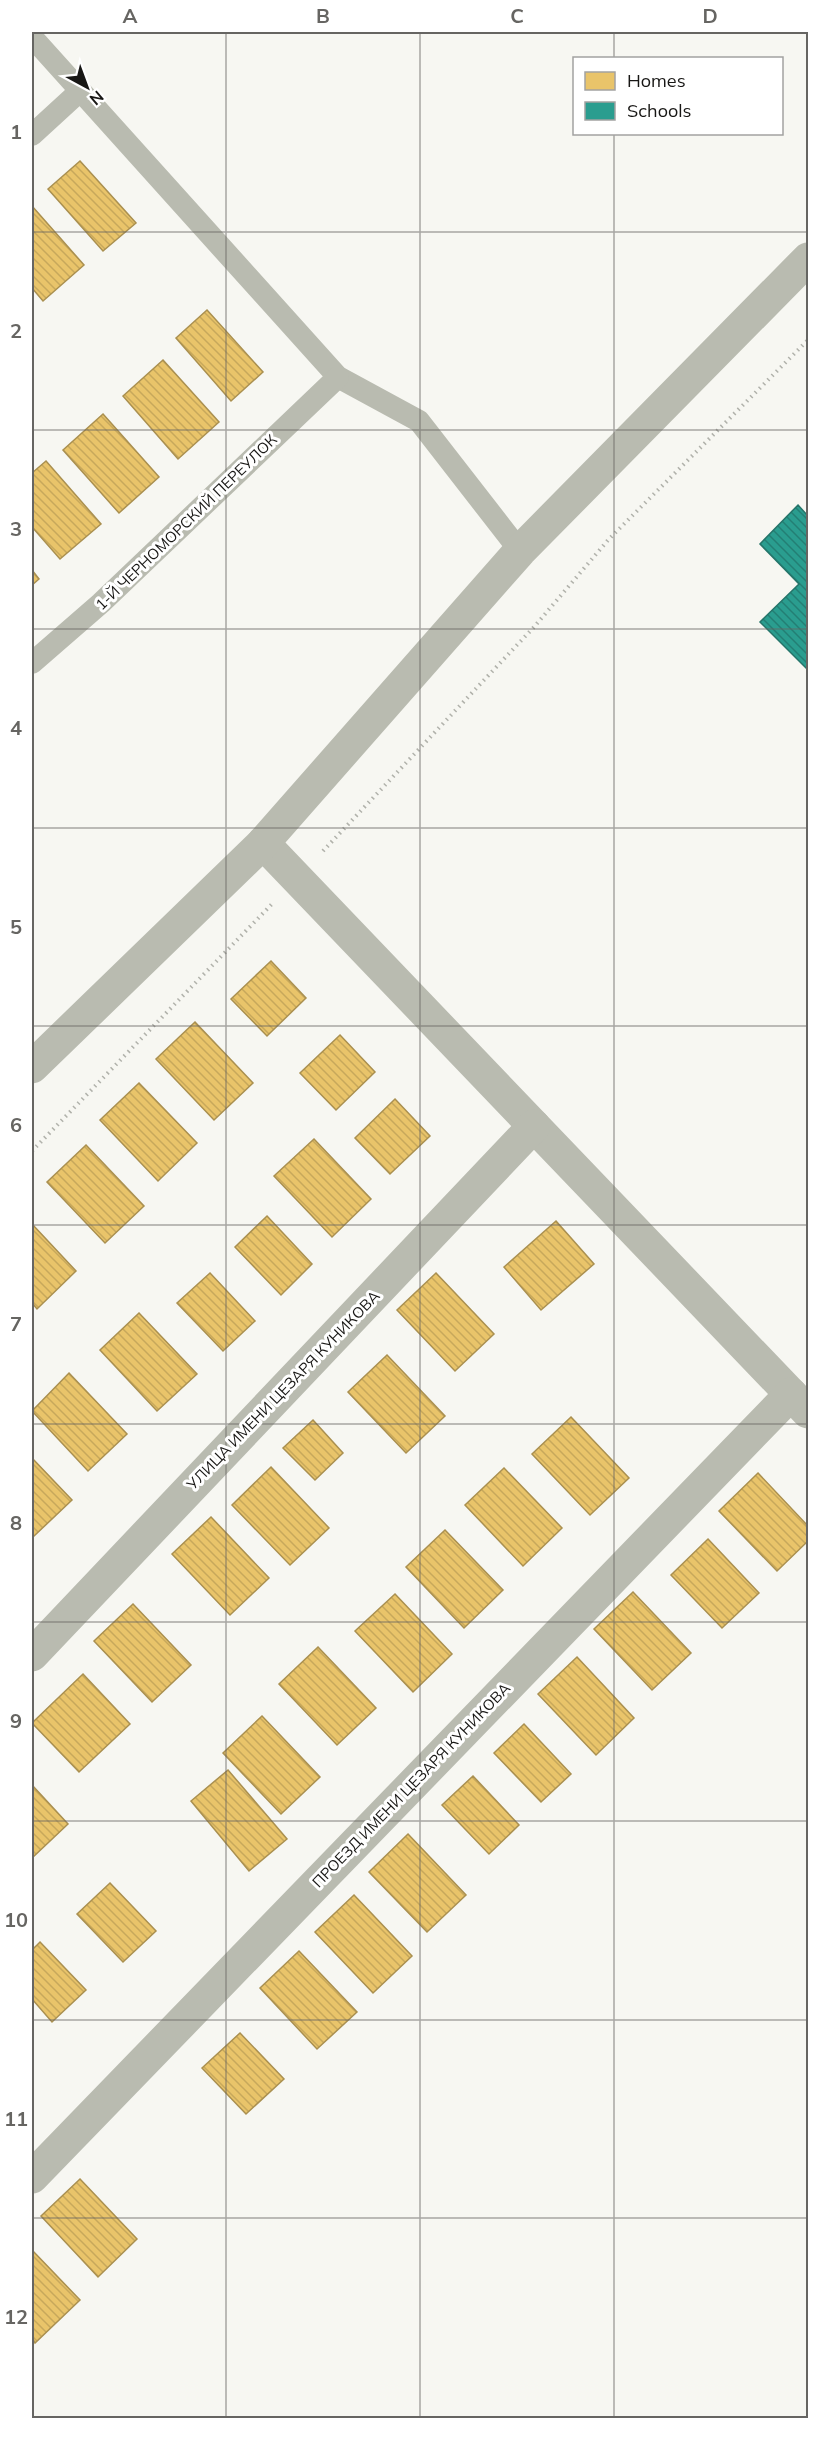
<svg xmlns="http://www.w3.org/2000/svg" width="840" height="2450" font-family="Mulish,sans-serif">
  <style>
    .homes { fill: url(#homes-back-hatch); stroke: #aa9050; stroke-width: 1.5 }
    .schools { fill: url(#schools-back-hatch); stroke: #25756a; stroke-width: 1.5 }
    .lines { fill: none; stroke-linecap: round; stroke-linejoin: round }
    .path { stroke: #b1b2ab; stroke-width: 4; stroke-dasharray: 1.5 4.5; stroke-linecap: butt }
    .service { stroke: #b9bbb0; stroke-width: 22 }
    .minor { stroke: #b9bbb0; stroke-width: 33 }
    .grid { fill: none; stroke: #666562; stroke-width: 1.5; stroke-opacity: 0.55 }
    .labels { text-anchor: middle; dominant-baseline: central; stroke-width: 6; stroke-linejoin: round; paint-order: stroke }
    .street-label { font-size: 15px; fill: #181715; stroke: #fff }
    .neatline { fill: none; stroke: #666562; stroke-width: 2 }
    .grid-label { font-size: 20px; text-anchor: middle; font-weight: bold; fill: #666562 }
  </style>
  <defs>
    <pattern id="homes-back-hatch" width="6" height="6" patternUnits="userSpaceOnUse" patternTransform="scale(1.5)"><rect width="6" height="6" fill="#e9c46a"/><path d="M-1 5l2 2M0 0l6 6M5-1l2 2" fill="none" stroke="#c7a85b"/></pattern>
    <pattern id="schools-back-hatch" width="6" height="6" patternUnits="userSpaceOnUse" patternTransform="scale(1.5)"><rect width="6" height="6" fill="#2a9d8f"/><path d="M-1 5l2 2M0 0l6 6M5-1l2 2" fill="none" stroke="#237f74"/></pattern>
  </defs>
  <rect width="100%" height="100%" fill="#f7f7f2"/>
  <!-- homes -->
  <g class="homes">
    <polygon points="80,161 136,223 103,251 48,189"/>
    <polygon points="32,206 84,265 43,301 32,288"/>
    <polygon points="207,310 263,372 231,401 176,338"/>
    <polygon points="163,360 219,422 178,459 123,396"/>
    <polygon points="103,414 159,477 119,513 63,450"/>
    <polygon points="46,461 101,524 60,559 32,527 32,473"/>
    <polygon points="32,570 39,579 32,585"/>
    <polygon points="271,961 306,998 267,1036 231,999"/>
    <polygon points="195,1022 253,1083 214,1120 156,1059"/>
    <polygon points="340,1035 375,1072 336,1110 300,1073"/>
    <polygon points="139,1083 197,1143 158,1181 100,1120"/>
    <polygon points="395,1099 430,1136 390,1174 355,1138"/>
    <polygon points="314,1139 371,1199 332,1237 274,1176"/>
    <polygon points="86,1145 144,1206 105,1243 47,1182"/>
    <polygon points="267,1216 312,1264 281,1295 235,1247"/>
    <polygon points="556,1221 594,1264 541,1310 504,1267"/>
    <polygon points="32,1224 76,1271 37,1309 32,1303"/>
    <polygon points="210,1273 255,1321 223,1351 177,1303"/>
    <polygon points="436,1273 494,1334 455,1371 397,1310"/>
    <polygon points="139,1313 197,1374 157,1411 100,1350"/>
    <polygon points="387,1355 445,1416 406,1453 348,1392"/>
    <polygon points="69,1373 127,1434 88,1471 32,1411"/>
    <polygon points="571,1417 629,1478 590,1515 532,1454"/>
    <polygon points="313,1420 343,1453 315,1480 283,1448"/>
    <polygon points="32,1458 72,1500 33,1537 32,1536"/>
    <polygon points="271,1467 329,1528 290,1565 232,1505"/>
    <polygon points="504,1468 562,1528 523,1566 465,1505"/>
    <polygon points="758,1473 808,1526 808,1541 777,1571 719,1511"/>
    <polygon points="211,1517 269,1578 230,1615 172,1554"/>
    <polygon points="445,1530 503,1590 464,1628 406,1567"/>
    <polygon points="708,1539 759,1593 722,1628 671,1575"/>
    <polygon points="633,1592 691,1653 652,1690 594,1629"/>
    <polygon points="395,1594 452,1654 413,1692 355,1631"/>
    <polygon points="133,1604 191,1665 152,1702 94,1641"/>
    <polygon points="318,1647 376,1708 337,1745 279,1684"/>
    <polygon points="577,1657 634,1718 596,1755 538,1694"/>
    <polygon points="83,1674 130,1724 79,1772 32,1723"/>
    <polygon points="262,1716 320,1777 281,1814 223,1753"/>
    <polygon points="524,1724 571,1774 541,1802 494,1753"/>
    <polygon points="228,1770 287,1839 249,1871 191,1801"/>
    <polygon points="473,1776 519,1825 489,1854 442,1805"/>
    <polygon points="32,1785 68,1824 32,1858"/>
    <polygon points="408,1834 466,1895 427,1932 369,1872"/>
    <polygon points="110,1883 156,1931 123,1962 77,1914"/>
    <polygon points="354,1895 412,1956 373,1993 315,1932"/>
    <polygon points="40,1942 86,1990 52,2022 32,1999 32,1950"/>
    <polygon points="299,1951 357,2012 317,2049 260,1988"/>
    <polygon points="240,2033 284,2079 246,2114 202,2068"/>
    <polygon points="80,2179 137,2239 98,2277 41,2216"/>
    <polygon points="32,2250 80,2300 35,2343 32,2338"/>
  </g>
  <!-- schools -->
  <polygon class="schools" points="798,505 808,516 808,670 760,622 799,584 760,544"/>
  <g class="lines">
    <!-- path -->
    <g class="path">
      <polyline points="323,851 534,627 609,539 808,340"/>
      <polyline points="32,1151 272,904"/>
    </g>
    <!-- service -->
    <g class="service">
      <polyline points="32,37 338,377 419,421 520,551"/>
      <polyline points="32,135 80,91"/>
      <polyline points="32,663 101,603 338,377"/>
    </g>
    <!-- minor -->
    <g class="minor">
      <polyline points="263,843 808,1412"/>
      <polyline points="32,1067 263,843 520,551 808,259"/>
      <polyline points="32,1655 534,1126"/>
      <polyline points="32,2177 791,1394"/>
    </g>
  </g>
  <!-- grid -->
  <path class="grid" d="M226 32V2418M420 32V2418M614 32V58M614 134V2418M32 232H808M32 430H808M32 629H808M32 828H808M32 1026H808M32 1225H808M32 1424H808M32 1622H808M32 1821H808M32 2020H808M32 2218H808"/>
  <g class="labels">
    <!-- street labels -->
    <g class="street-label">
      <text transform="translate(186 522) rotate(-44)">1-Й ЧЕРНОМОРСКИЙ ПЕРЕУЛОК</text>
      <text transform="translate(283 1390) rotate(-46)">УЛИЦА ИМЕНИ ЦЕЗАРЯ КУНИКОВА</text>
      <text transform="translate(411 1785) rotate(-46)">ПРОЕЗД ИМЕНИ ЦЕЗАРЯ КУНИКОВА</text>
    </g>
  </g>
  <!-- border -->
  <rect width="840" height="2450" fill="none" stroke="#ffffff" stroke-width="66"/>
  <!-- legend -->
  <rect x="573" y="57" width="210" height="78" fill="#ffffff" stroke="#a3a2a1" stroke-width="1.5"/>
  <rect x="585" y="72" width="30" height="18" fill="#e9c46a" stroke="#a3a2a1" stroke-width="1.5"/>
  <text x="627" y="87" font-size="18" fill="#181715">Homes</text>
  <rect x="585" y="102" width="30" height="18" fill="#2a9d8f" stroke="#a3a2a1" stroke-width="1.5"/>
  <text x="627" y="117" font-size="18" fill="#181715">Schools</text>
  <!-- north arrow -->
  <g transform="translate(87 87) rotate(139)" stroke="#ffffff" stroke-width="4.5" paint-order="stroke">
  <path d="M0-4.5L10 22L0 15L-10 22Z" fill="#181715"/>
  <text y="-9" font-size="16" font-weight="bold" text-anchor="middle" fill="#181715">N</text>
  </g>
  <rect x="33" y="33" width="774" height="2384" class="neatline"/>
  <g class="grid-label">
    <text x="130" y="23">A</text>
    <text x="323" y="23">B</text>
    <text x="517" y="23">C</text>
    <text x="710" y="23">D</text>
    <text x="16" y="139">1</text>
    <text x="16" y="338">2</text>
    <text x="16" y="536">3</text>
    <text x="16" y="735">4</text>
    <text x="16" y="934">5</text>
    <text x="16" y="1132">6</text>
    <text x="16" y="1331">7</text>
    <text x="16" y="1530">8</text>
    <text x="16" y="1728">9</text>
    <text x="16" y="1927">10</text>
    <text x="16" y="2126">11</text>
    <text x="16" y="2324">12</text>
  </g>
</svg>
